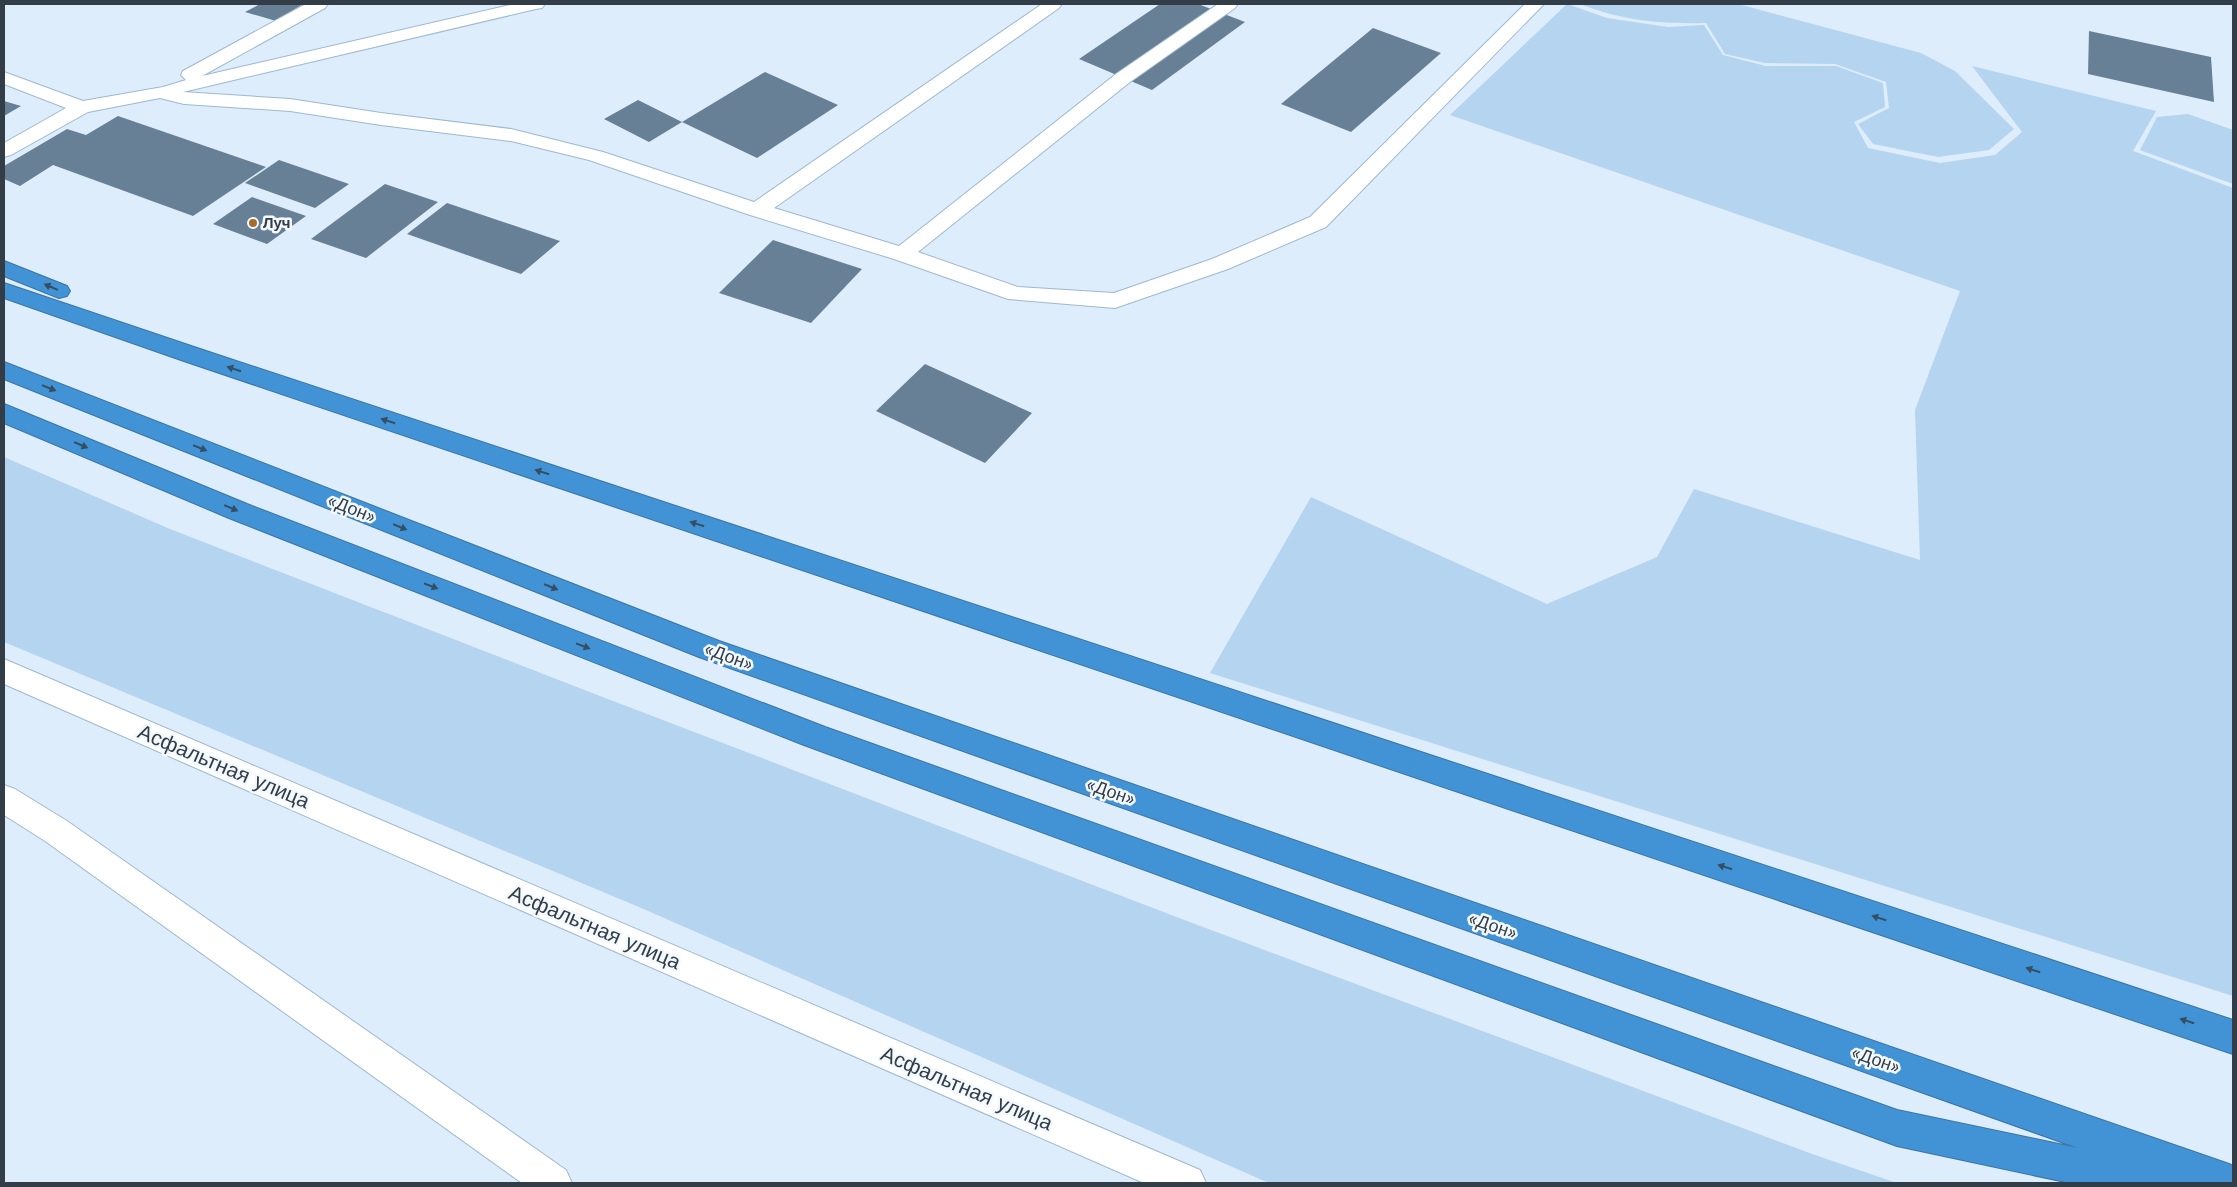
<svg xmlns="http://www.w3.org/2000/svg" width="2237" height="1187" font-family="'Work Sans',sans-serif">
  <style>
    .green { fill: #b5d4f0 }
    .building { fill: #678095 }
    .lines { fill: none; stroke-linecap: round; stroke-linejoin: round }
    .minor-casing { stroke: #9eb8cf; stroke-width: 2 }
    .highway-casing { stroke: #3c75a3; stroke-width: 2 }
    .minor { fill: #fff; fill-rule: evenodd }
    .highway { fill: #4293d5; fill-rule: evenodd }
    .oneway { fill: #354e63 }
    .poi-dot { fill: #a56c2a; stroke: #f4f9fe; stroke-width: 2 }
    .labels { text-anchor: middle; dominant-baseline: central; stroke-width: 5; stroke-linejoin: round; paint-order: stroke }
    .far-poi-label { font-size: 15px; font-weight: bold; fill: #323d47; stroke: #f4f9fe; text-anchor: start }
    .street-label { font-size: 18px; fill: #323d47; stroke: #f4f9fe }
    .near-street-label { font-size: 21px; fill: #323d47; stroke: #f4f9fe }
  </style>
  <rect width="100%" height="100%" fill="#ddedfc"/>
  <!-- green -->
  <g class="green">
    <polygon points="1567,4 1607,18 1668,27 1704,25 1723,55 1766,66 1836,66 1883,83 1885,107 1854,122 1868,148 1940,163 1995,155 2022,132 1972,66 2156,111 2133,151 2233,188 2233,996 1210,673 1311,497 1547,604 1657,557 1694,489 1920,560 1915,410 1960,291 1450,115"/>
    <path d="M1580 4H1738L1921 53 1955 71 2014 129 1989 150 1938 157 1873 144 1858 124 1889 108 1886 82 1835 64 1765 63 1725 54 1706 23C1658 24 1625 21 1580 4Z"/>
    <polygon points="2188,114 2233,130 2233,184 2140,150 2157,117"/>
    <polygon points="4,457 170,529 587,691 1187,921 1815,1155 1897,1183 1269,1183 639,907 4,642"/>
  </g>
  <!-- building -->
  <g class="building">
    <polygon points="260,4 303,4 276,21 245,12"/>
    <polygon points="1160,4 1198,4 1245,22 1152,90 1079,59"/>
    <polygon points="1373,28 1441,53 1351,132 1281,104"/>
    <polygon points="2089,31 2211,57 2214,102 2088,74"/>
    <polygon points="765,72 838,105 757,158 682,122"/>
    <polygon points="638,100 682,122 649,142 604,119"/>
    <polygon points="4,101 21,106 4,116"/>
    <polygon points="118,116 266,167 193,216 53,165 20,186 4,179 4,166 67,129 86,135"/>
    <polygon points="279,160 349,184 315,208 245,183"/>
    <polygon points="385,184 438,202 366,258 311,239"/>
    <polygon points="252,197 306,216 267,244 213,224"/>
    <polygon points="447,203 560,241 521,274 407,234"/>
    <polygon points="773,240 862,269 811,323 719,293"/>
    <polygon points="925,364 1032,413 985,463 876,411"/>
  </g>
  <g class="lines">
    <!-- minor casing -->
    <g class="minor-casing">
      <g id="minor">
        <polygon points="306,4 328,4 325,8 202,76 514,4 545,4 542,8 536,9 183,92 290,99 381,113 511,129 603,152 754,202 1042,4 1062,4 1059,8 774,208 899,246 1116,74 1218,4 1238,4 1235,8 1130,82 918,252 1018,287 1114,293 1212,259 1310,217 1525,4 1544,4 1326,227 1228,269 1115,308 1008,299 894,259 750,215 589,160 511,141 381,125 290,111 184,104 160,98 88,112 11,155 4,157 4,143 66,108 4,84 4,72 83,101 163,87 186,80 181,75 183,71"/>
        <polygon points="4,659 1200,1170 1206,1183 1144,1183 4,684"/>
        <polygon points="4,785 15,789 67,821 566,1170 572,1183 522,1183 45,841 4,815"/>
      </g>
    </g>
    <!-- highway casing -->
    <g class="highway-casing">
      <g id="highway">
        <polygon points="4,261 67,286 70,291 67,296 59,298 4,276"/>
        <polygon points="4,283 197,348 2233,1020 2233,1054 181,360 4,298"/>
        <polygon points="4,362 719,641 2229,1164 2233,1166 2233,1183 2070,1183 1897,1146 804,745 229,518 4,423 4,404 247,504 825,727 1897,1110 2078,1148 699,657 4,379"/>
      </g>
    </g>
    <!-- minor -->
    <use href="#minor" class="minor"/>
    <!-- highway -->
    <use href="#highway" class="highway"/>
  </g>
  <!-- one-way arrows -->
  <defs><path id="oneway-solid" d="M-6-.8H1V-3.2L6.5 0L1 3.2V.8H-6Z" transform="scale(1.25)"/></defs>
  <g class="oneway">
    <use href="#oneway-solid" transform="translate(51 287) rotate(-157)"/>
    <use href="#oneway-solid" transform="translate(234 369) rotate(-162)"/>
    <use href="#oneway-solid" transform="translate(49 388) rotate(22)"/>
    <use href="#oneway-solid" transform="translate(388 421) rotate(-162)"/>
    <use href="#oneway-solid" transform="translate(81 445) rotate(23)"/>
    <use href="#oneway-solid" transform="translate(200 448) rotate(22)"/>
    <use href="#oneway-solid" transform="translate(542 472) rotate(-162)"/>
    <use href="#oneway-solid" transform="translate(231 508) rotate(23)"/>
    <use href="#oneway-solid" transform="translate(697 524) rotate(-162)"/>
    <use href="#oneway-solid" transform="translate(400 527) rotate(22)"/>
    <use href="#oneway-solid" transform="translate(431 586) rotate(21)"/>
    <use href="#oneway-solid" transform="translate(551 587) rotate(22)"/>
    <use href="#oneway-solid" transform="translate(583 646) rotate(21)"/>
    <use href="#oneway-solid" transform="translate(1725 867) rotate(-162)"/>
    <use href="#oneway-solid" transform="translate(1879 918) rotate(-162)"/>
    <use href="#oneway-solid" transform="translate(2033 970) rotate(-162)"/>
    <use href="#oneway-solid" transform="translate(2187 1021) rotate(-162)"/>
  </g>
  <!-- markers -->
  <circle class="poi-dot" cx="253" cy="223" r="5"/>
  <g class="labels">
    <!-- far-poi labels -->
    <g class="far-poi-label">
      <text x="263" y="223">Луч</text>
    </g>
    <!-- street labels -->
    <g class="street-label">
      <text transform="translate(352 508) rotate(22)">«Дон»</text>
      <text transform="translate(729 656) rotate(20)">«Дон»</text>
      <text transform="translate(1111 791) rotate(19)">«Дон»</text>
      <text transform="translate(1493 925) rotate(19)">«Дон»</text>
      <text transform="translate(1876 1059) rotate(19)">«Дон»</text>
    </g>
    <!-- near-street labels -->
    <g class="near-street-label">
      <text transform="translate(224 766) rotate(23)">Асфальтная улица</text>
      <text transform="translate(595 927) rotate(23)">Асфальтная улица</text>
      <text transform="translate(967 1088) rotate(23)">Асфальтная улица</text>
    </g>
  </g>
  <!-- border -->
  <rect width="2237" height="1187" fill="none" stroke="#323d47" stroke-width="10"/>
</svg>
